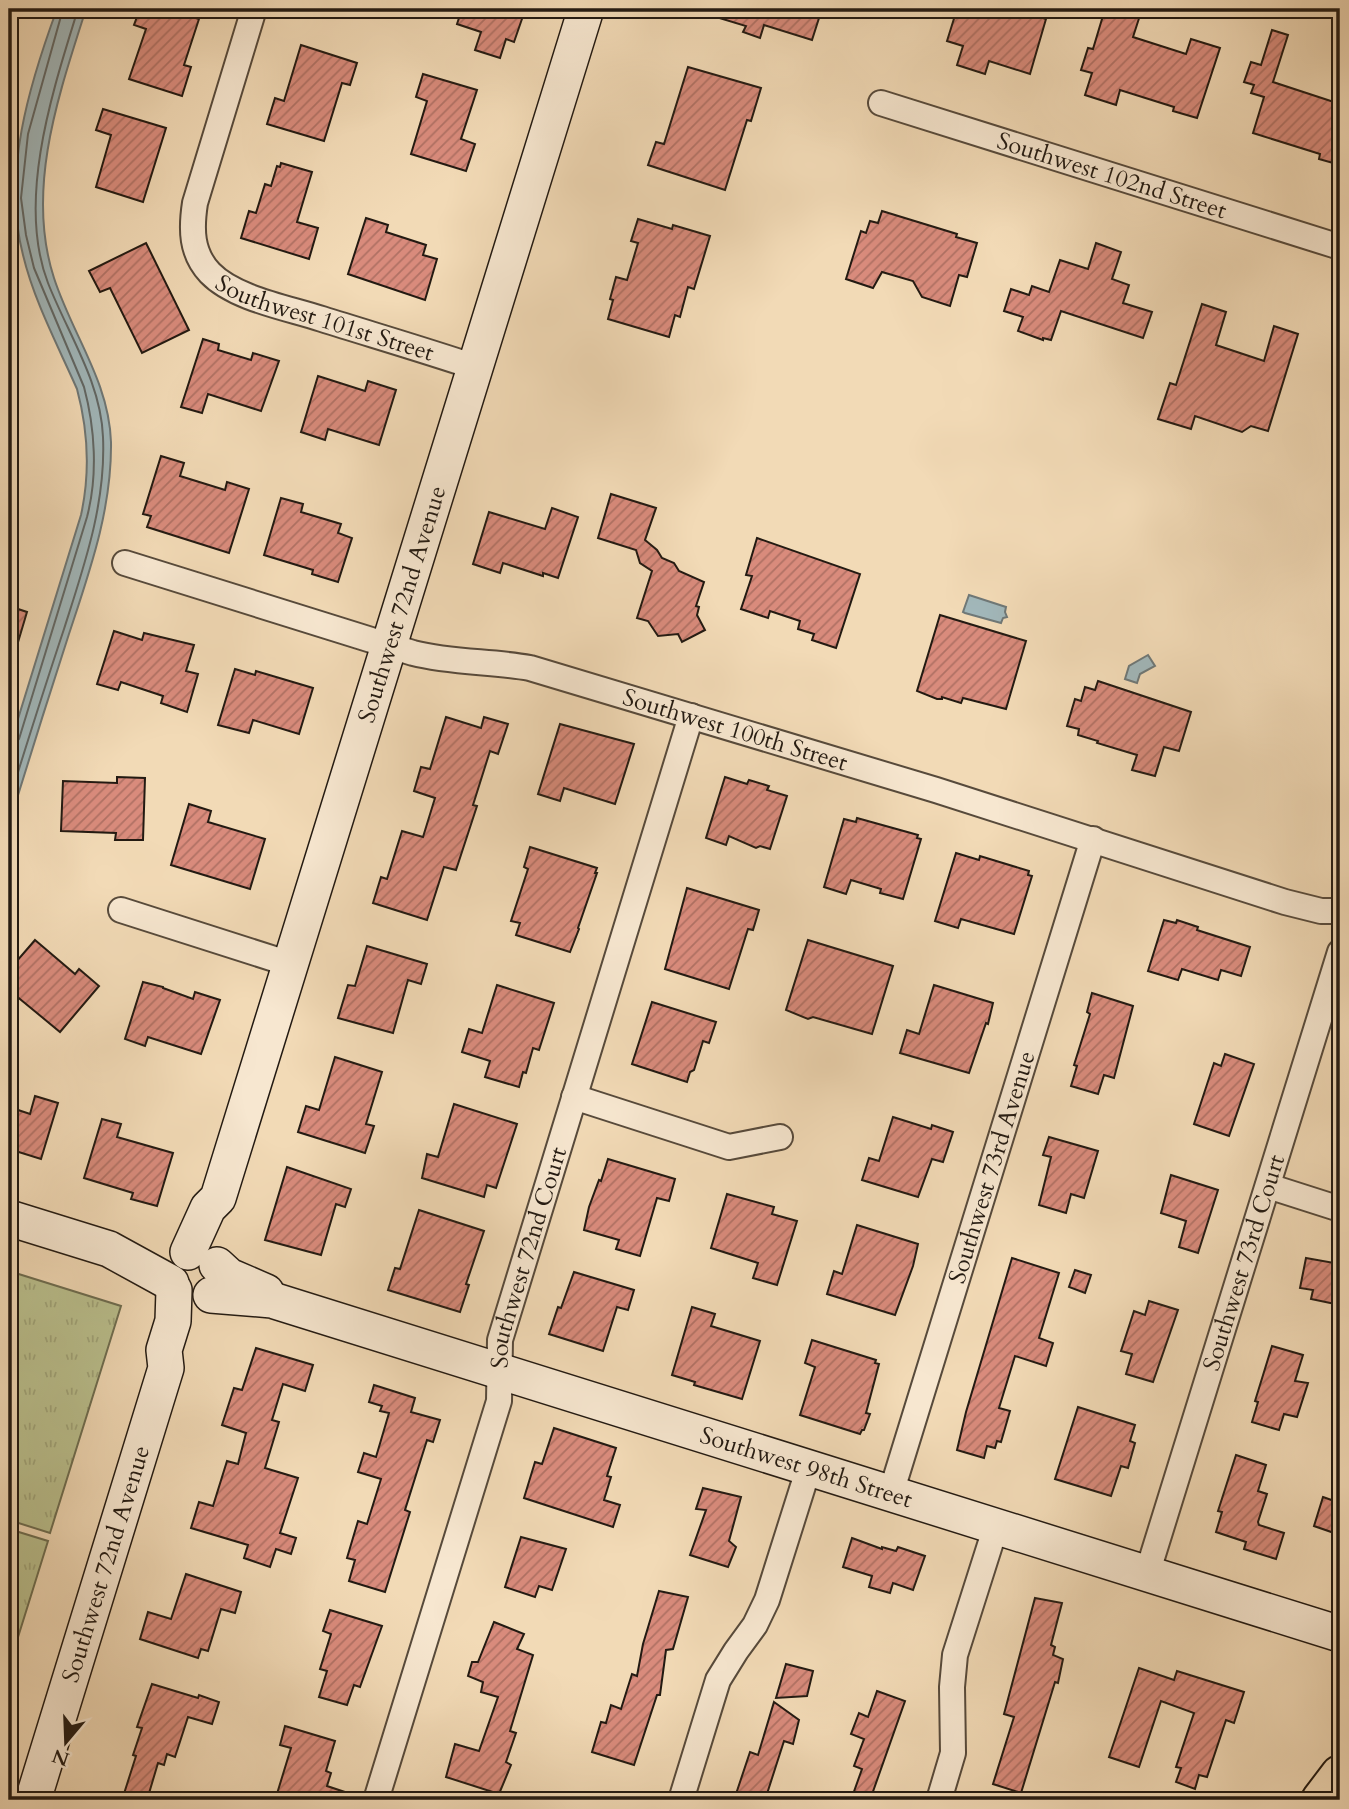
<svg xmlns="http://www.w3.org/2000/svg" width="1349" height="1809" font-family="Cardo,serif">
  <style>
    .park { fill: url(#park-tufts); stroke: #6e6d50; stroke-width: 2 }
    .water { fill: #a1b7ba; stroke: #6f7877; stroke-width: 2 }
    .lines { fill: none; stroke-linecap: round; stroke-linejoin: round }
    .shore { stroke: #626866; stroke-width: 2 }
    .building { fill: url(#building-hatch); stroke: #231a12; stroke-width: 2 }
    .street-casing { stroke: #574a3b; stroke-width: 28 }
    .secondary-casing { stroke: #231a12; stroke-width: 38 }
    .highway-casing { stroke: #231a12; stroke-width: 42 }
    .street { stroke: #f7e7d0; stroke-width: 24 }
    .secondary { stroke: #f7e7d0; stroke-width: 35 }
    .highway { stroke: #f2dab6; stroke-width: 38 }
    .labels { text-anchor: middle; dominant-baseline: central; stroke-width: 5; stroke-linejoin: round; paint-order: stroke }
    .street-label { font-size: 24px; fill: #231a12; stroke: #f7e7d0 }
  </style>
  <defs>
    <pattern id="park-tufts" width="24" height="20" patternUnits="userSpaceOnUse" patternTransform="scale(1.75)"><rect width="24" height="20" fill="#bac08e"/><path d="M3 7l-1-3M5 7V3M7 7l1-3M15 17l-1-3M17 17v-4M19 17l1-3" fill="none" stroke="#a0a479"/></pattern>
    <pattern id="building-hatch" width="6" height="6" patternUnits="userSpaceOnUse" patternTransform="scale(1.75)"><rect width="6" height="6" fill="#d98b7c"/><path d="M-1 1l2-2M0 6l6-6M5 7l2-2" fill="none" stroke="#b07164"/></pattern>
  </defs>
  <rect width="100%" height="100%" fill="#f2dab6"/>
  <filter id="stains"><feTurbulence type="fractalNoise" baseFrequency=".00286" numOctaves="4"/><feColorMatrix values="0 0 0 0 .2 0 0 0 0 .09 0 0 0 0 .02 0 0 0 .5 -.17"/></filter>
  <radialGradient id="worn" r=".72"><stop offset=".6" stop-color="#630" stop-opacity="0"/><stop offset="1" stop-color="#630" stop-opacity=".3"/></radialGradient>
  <!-- park -->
  <g class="park">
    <polygon points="9,1271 121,1306 50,1533 9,1520"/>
    <polygon points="9,1529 48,1541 9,1666"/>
  </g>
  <!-- water -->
  <g class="water">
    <path d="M57 9H86C59 94 25 189 54 278 72 334 109 381 111 442 112 510 89 573 68 637 48 699 28 762 9 824V748L81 515C90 474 88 430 77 389 58 346 34 301 23 255 2 174 29 85 57 9Z"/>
    <polygon points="969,595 1006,607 1005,612 1007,617 1003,618 1001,623 965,613 963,612"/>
    <polygon points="1148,655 1155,666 1140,674 1137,683 1125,679 1129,666"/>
  </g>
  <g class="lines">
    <!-- shore -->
    <g class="shore">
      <path d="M9 745 15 744 19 739 87 517C98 475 95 428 84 387L34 268 26 235 21 198 28 134 63 9"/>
      <path d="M9 801C27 743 45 686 64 629 84 566 106 504 103 437 101 382 68 334 48 283 16 200 53 90 78 9"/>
    </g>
  </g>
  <!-- building -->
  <g class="building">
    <polygon points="140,9 166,9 199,19 184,65 191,67 182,96 129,79 146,29 134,25"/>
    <polygon points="462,9 516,9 514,13 523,16 514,42 506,39 500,58 475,50 481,32 457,24"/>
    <polygon points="704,9 814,9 812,15 819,18 812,40 764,25 760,38 743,32 746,26 703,13"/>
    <polygon points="957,9 1015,9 1046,19 1030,74 989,61 985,74 957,65 963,46 947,41"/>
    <polygon points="1105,9 1142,9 1133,37 1186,54 1191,39 1220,48 1197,118 1173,111 1174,107 1120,90 1116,105 1085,95 1092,73 1081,70 1088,48 1093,49"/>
    <polygon points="1272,30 1288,35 1273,82 1340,104 1340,165 1319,159 1320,154 1253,133 1264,97 1251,93 1254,85 1244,82 1251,62 1261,65"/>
    <polygon points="301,45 357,63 350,85 342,83 324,141 267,124 275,98 284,101"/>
    <polygon points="688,67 761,88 751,121 747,120 725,190 648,165 656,142 664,144"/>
    <polygon points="423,74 477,90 461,139 475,144 466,171 411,154 427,101 416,97"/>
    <polygon points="103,109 166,128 143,202 96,187 111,135 96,130"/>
    <polygon points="281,163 312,172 297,222 318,228 309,259 241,238 249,211 256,213 265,184 271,186 277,166 280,167"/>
    <polygon points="882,211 957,234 956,237 977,243 967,277 959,275 950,306 922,297 913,281 882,272 873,288 846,279 861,231 866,233 870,221 878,223"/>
    <polygon points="366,218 388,225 386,232 426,245 423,255 437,259 425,300 348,274"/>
    <polygon points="638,219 672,229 673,225 710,236 694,289 688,287 680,317 675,315 669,337 608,319 613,300 610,299 616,277 627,280 638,243 631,241"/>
    <polygon points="146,243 189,330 142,353 110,288 100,292 89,271"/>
    <polygon points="1096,243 1121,252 1112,279 1129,285 1123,303 1152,312 1143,338 1061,311 1051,340 1043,338 1043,340 1018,331 1023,317 1004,311 1011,289 1029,295 1032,286 1049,292 1060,260 1088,269"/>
    <polygon points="1202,304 1226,312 1216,345 1264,361 1274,326 1298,334 1268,431 1251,426 1242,432 1195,416 1191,429 1158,419 1170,383 1176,385"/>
    <polygon points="203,339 219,344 218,350 251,360 253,353 279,361 261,411 208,394 202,413 181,407"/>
    <polygon points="318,376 365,391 368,381 396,390 379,445 328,429 325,440 301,432"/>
    <polygon points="161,456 184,463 180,476 225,490 227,482 249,489 229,553 147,527 151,516 143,514"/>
    <polygon points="611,494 656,508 645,540 657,550 662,558 674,563 679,571 704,582 696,606 699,607 697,615 705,630 682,642 678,634 658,636 648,621 637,618 652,571 640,563 636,550 598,538"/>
    <polygon points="281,498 303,504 301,512 341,524 338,533 352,538 338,582 312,574 313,570 264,555"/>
    <polygon points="552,508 578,517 558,578 543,573 543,576 503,563 500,573 473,564 489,512 545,529"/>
    <polygon points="757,538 860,574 836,648 812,640 814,634 798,629 800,621 770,611 768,618 741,609 752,576 746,575"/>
    <polygon points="9,606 27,612 13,659 9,658"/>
    <polygon points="940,615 1026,641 1006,709 963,698 961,703 942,697 942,699 937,699 917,691"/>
    <polygon points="114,631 142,640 144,633 194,645 186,671 198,674 187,712 161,703 163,696 121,682 118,690 97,684"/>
    <polygon points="235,669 255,675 256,671 313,688 299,734 253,720 249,733 218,725"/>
    <polygon points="1098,681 1191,712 1179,751 1164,747 1155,776 1132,770 1137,755 1097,743 1098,741 1078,735 1079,729 1067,726 1075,699 1081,701 1085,687 1095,690"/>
    <polygon points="446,717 481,728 484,717 508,724 498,754 490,751 473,805 477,806 456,870 444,867 427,920 373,903 381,877 387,879 402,831 423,837 435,798 414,791 421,767 430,769"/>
    <polygon points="560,724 634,744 615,804 564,788 560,801 538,794"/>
    <polygon points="117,777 145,778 143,840 115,840 116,833 61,831 63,781 117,783"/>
    <polygon points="725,777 747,784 749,780 769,786 767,790 787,796 770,849 760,846 756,848 729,836 726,845 706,838"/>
    <polygon points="189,804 211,811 208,822 265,839 250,889 171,865"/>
    <polygon points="857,818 918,835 917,838 921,839 903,899 880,893 881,889 851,880 846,894 824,887 844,819 856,822"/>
    <polygon points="530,847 597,868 595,873 597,873 578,928 579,929 570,952 516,935 520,923 511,921 528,869 524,867"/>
    <polygon points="956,853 979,860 980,856 1029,871 1028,875 1032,876 1014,934 961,919 958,928 935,921"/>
    <polygon points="687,888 759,910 753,930 748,929 729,989 665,969"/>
    <polygon points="1164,920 1176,923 1177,920 1198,927 1197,930 1250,947 1241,976 1221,970 1218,980 1182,969 1178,980 1148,971"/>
    <polygon points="35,940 75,974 79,969 99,986 60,1032 9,990 9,970"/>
    <polygon points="808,940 893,966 872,1034 813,1017 808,1019 786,1010"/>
    <polygon points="367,946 427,964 421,984 408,980 393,1033 338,1018 348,985 355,986"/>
    <polygon points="143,982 163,987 163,988 193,999 195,992 220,1000 201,1054 148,1037 145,1046 125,1039"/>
    <polygon points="497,985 554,1003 539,1050 533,1048 526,1073 523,1072 519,1087 485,1077 490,1061 462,1052 469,1029 482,1033"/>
    <polygon points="934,985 993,1003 988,1024 986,1023 969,1073 900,1053 907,1030 919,1034"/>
    <polygon points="1092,993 1133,1006 1114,1078 1104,1075 1098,1094 1071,1086 1077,1066 1074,1065 1090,1014 1087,1012"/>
    <polygon points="652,1002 716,1022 709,1043 703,1041 694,1070 690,1072 687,1082 632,1064"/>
    <polygon points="1225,1054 1254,1064 1229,1136 1194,1124 1214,1063 1221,1066"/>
    <polygon points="335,1057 382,1072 366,1124 374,1126 365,1153 298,1132 306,1106 319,1110"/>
    <polygon points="35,1096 58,1103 41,1159 9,1149 9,1107 30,1114"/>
    <polygon points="454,1104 517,1124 496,1188 487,1185 484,1197 422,1178 427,1154 438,1157"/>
    <polygon points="893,1117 931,1129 932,1125 953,1132 943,1162 932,1159 918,1197 862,1180 869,1158 879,1161"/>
    <polygon points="102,1119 121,1124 117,1137 173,1153 157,1206 131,1199 133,1193 84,1178"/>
    <polygon points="1049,1137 1098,1151 1084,1198 1071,1194 1066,1213 1039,1205 1051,1157 1043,1155"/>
    <polygon points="608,1159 675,1179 669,1201 657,1198 640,1256 616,1249 619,1240 584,1230 589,1207 599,1180 601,1181"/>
    <polygon points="287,1167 351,1189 345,1207 336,1204 321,1255 265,1240"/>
    <polygon points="1171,1175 1218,1190 1198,1253 1179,1247 1186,1221 1161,1213"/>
    <polygon points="727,1194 774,1207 772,1214 797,1221 777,1285 753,1278 758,1263 711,1248"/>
    <polygon points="419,1210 484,1231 466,1284 469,1285 460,1312 388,1290 395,1268 400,1269"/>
    <polygon points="857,1225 918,1244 913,1266 895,1315 827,1294 834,1271 842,1274"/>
    <polygon points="1012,1258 1059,1273 1039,1338 1053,1343 1046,1366 1015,1356 999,1408 1010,1411 1001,1442 997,1441 995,1448 987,1446 984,1458 957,1450 966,1412"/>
    <polygon points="1306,1258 1340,1264 1340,1305 1311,1299 1313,1290 1300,1288"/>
    <polygon points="1075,1270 1091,1275 1085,1293 1069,1287"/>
    <polygon points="574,1272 634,1290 628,1310 617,1307 603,1351 549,1334 558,1307 561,1308"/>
    <polygon points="1149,1301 1178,1310 1153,1382 1126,1374 1132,1354 1121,1351 1134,1311 1145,1315"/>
    <polygon points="692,1307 715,1314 711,1326 760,1341 742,1399 694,1385 695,1382 672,1375"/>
    <polygon points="812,1340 876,1360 875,1363 879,1364 866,1413 870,1414 864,1430 862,1430 860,1434 800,1415 815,1367 805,1363"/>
    <polygon points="1272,1346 1303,1355 1295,1381 1308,1383 1297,1417 1284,1414 1279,1430 1252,1422 1258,1402 1255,1401"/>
    <polygon points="256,1348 313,1365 305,1391 283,1384 272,1420 279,1422 265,1468 298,1478 280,1533 296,1538 291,1554 276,1549 270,1567 244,1558 248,1545 191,1528 199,1502 213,1506 227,1461 238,1464 246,1433 222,1425 234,1388 242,1390"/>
    <polygon points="374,1385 415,1398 411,1412 440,1420 433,1442 427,1440 405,1510 410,1512 385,1592 349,1581 355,1560 347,1558 358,1521 367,1524 381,1479 358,1472 364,1453 376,1457 389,1413 380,1411 382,1406 369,1402"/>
    <polygon points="1078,1407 1135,1425 1130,1441 1135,1443 1128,1468 1121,1466 1111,1496 1055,1479"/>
    <polygon points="554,1428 616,1448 607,1476 611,1477 604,1500 620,1505 613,1527 524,1498 535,1462 542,1464"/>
    <polygon points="1236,1455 1266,1465 1258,1491 1267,1494 1258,1522 1259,1525 1284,1533 1276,1559 1244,1549 1246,1542 1216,1532 1222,1512 1218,1511"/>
    <polygon points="703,1488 741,1497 729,1541 736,1547 728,1567 690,1555 706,1510 696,1509"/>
    <polygon points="1323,1497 1340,1503 1340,1535 1314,1526"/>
    <polygon points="521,1537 566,1549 552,1590 539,1586 535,1597 505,1587"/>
    <polygon points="852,1538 882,1549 882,1547 896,1551 898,1547 925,1556 913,1590 893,1583 890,1593 869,1587 872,1576 843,1567"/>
    <polygon points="186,1574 241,1592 235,1613 221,1609 208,1651 201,1649 198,1658 140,1639 148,1612 171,1619"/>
    <polygon points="659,1591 688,1597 673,1649 666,1650 660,1695 657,1695 634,1765 592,1752 601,1722 606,1723 611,1705 621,1709 632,1674 637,1676 643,1644"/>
    <polygon points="1035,1598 1062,1603 1051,1645 1055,1647 1053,1655 1063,1659 1058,1683 1055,1682 1021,1793 993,1784 1014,1717 1004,1714"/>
    <polygon points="330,1610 382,1626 360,1687 354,1685 347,1705 319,1697 327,1671 320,1669 331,1634 323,1631"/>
    <polygon points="494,1622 524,1634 517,1649 533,1655 510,1731 516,1733 506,1762 511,1765 499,1794 446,1777 455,1744 479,1751 498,1697 481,1692 483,1682 468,1676 472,1662 478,1662"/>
    <polygon points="786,1664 813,1671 807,1696 776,1698"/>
    <polygon points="1139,1668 1174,1680 1177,1671 1244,1692 1234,1723 1226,1720 1207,1777 1199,1775 1195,1789 1176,1782 1181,1768 1176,1767 1194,1713 1161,1701 1139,1767 1109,1757"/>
    <polygon points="152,1684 198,1698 199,1695 219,1702 212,1724 188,1717 175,1757 167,1754 164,1765 158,1763 147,1800 122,1800 136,1756 133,1755 142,1728 137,1727"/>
    <polygon points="877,1691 905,1701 870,1800 851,1800 862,1769 854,1766 864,1739 851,1734 859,1713 868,1717"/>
    <polygon points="774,1702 799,1720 793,1744 784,1741 765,1800 734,1800 750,1752 758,1755"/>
    <polygon points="285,1726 335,1741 326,1771 331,1773 327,1786 360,1797 360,1800 286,1800 276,1797 291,1748 280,1745"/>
  </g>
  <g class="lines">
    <!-- street casing -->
    <g class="street-casing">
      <g id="street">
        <path id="s1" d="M254 9 195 203C191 229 191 253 210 273 235 299 289 308 322 319 373 335 424 350 475 367"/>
        <path id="s2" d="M881 103 1340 247"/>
        <path id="s3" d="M125 563 413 653C452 663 491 661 530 668L936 790 1285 902 1321 911H1340"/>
        <polyline points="121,910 290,964"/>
        <polyline points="574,1097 729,1147 780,1137"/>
        <polyline points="1268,1186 1340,1209"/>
        <path id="s4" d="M891 1493 1093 839"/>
        <path id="s5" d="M1147 1574 1340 952"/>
        <path id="s6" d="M376 1800 499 1401 500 1340 691 716"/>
        <polyline points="681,1800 718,1680 736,1651 755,1625 767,1600 809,1467"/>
        <polyline points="939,1800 953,1753 952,1687 955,1655 996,1526"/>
      </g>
    </g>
    <!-- secondary casing -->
    <g class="secondary-casing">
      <g id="secondary">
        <polyline points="9,1218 109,1249 171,1283"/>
        <path id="s7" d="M188 1252 208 1208 218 1198 586 9"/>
        <polyline points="217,1265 229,1276 266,1292"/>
        <path id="s8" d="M211 1295 272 1300 1340 1634"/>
        <path id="s9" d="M33 1800 166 1368 164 1350 173 1321 174 1290"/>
      </g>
    </g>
    <!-- highway casing -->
    <g class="highway-casing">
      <polyline id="highway" points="1321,1800 1340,1775"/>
    </g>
    <!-- street -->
    <use href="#street" class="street"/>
    <!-- secondary -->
    <use href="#secondary" class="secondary"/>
    <!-- highway -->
    <use href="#highway" class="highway"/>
  </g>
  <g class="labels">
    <!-- street labels -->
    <g class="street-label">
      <text stroke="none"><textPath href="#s2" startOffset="242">Southwest 102nd Street</textPath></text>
      <text stroke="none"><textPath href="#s1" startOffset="402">Southwest 101st Street</textPath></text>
      <text stroke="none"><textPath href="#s7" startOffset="684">Southwest 72nd Avenue</textPath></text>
      <text stroke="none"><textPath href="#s3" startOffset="634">Southwest 100th Street</textPath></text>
      <text stroke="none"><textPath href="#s4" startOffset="341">Southwest 73rd Avenue</textPath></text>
      <text stroke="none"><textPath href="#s6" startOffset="565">Southwest 72nd Court</textPath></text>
      <text stroke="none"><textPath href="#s5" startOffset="326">Southwest 73rd Court</textPath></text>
      <text stroke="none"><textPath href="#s8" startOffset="621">Southwest 98th Street</textPath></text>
      <text stroke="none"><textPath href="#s9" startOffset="247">Southwest 72nd Avenue</textPath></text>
    </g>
  </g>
  <!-- margin -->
  <rect width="1349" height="1809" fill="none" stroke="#f2dab6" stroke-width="35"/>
  <rect x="10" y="10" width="1328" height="1788" fill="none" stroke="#231a12" stroke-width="3.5"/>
  <rect x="18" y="18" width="1314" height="1774" fill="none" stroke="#231a12" stroke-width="2"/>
  <!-- north arrow -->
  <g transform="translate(66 1742) rotate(199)" stroke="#f7e7d0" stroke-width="5" paint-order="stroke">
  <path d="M0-5L12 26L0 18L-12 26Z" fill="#231a12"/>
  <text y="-10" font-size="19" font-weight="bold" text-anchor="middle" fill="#231a12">N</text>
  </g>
  <rect width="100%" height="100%" filter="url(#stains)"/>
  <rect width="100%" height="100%" fill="url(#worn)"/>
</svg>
